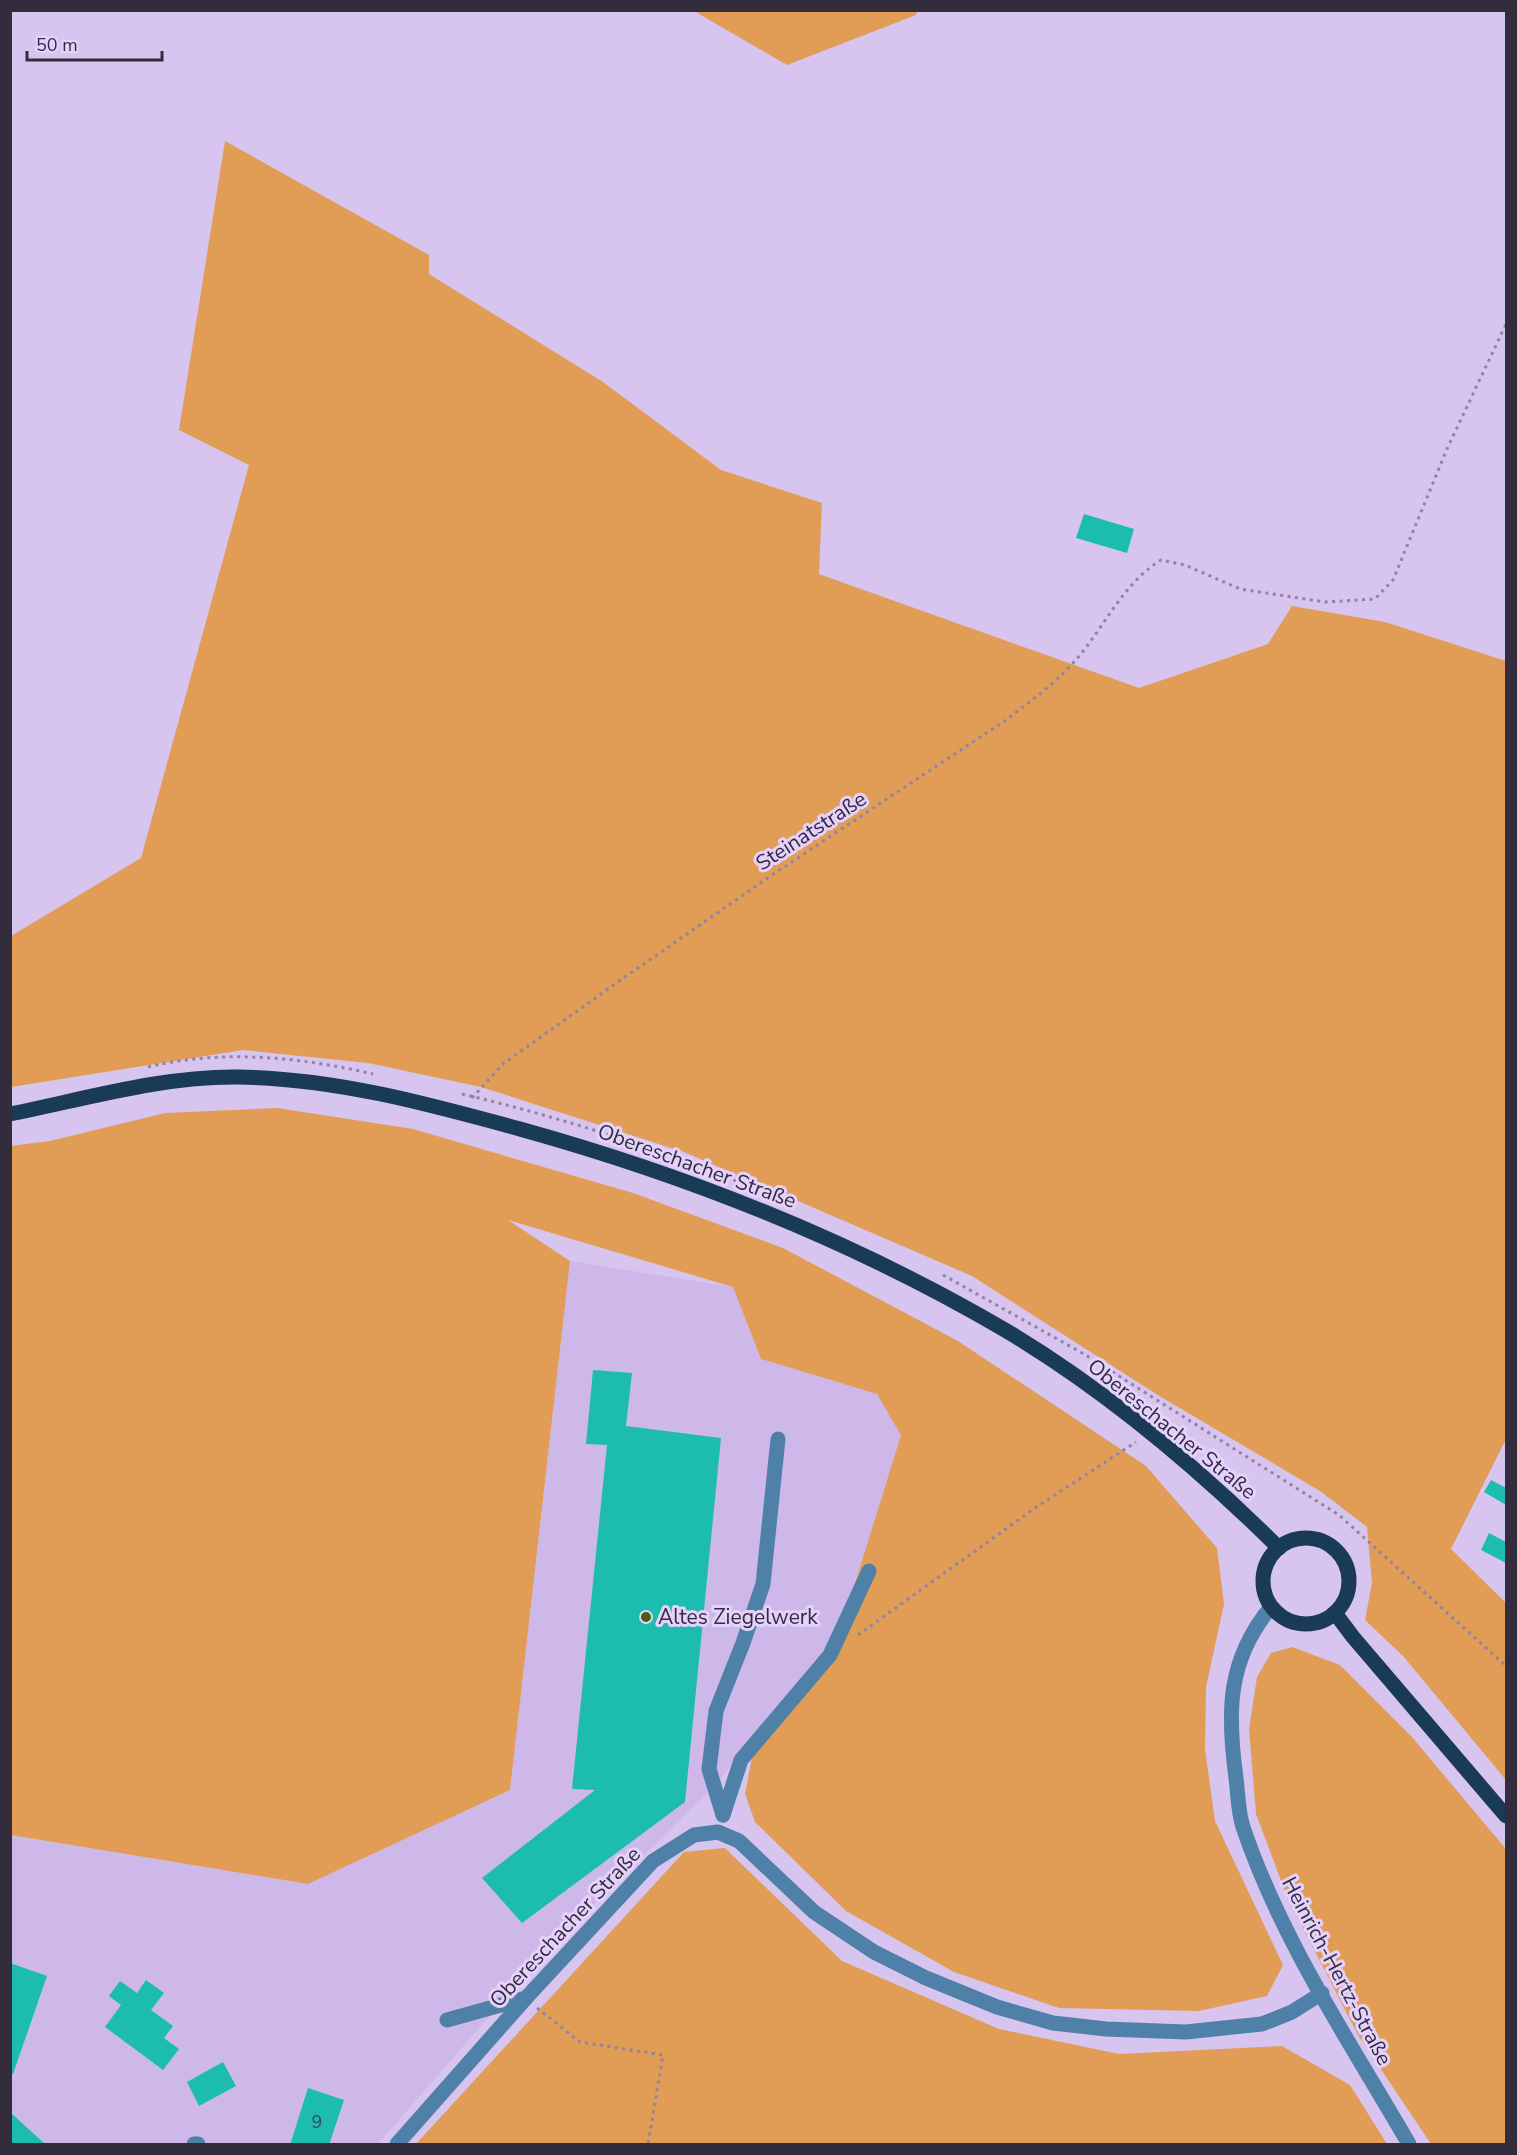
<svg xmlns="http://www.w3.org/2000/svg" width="1517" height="2155" font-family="'Nunito Sans',sans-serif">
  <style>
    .built { fill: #ceb8e9 }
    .green { fill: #e19d56 }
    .building { fill: #1cbdaf }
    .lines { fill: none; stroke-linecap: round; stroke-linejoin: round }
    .path { stroke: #9183a3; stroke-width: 3; stroke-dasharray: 3 4.5; stroke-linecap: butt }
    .minor { stroke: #4f80a8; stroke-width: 15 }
    .major { stroke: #193b56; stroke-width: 15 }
    .poi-dot { fill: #48600c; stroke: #e4d1fc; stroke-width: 2 }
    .labels { text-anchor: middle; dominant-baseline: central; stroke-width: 6; stroke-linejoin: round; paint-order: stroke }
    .number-label { font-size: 18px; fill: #2d5059 }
    .street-label { font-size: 21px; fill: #332c3c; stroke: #e4d1fc }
    .poi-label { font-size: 21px; fill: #332c3c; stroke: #e4d1fc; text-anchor: start }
  </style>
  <rect width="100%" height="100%" fill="#d7c4ef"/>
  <!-- built -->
  <polygon class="built" points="570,1261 733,1287 761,1359 877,1394 901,1435 853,1590 825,1652 714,1786 541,1957 378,2144 11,2144 10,1835 308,1884 510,1790"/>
  <!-- green -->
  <g class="green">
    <polygon points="694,11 917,11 916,15 787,65"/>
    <polygon points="225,141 429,255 429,274 603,382 721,470 822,503 819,574 1139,688 1268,644 1292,606 1385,622 1506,661 1506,1439 1451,1549 1506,1603 1506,1780 1403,1656 1365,1620 1372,1583 1367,1527 1320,1491 1161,1397 972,1276 684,1152 481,1087 368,1063 243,1050 11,1087 11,936 141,858 249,465 179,430"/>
    <polygon points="277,1108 413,1129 633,1193 783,1248 958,1341 1146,1466 1217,1548 1224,1604 1206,1687 1205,1749 1215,1821 1283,1965 1267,1996 1199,2011 1059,2008 954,1972 846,1911 755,1822 745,1794 753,1752 831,1661 901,1435 877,1394 761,1359 733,1287 508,1220 570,1261 510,1790 308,1884 11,1835 10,1146 50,1141 165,1113"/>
    <polygon points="1292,1647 1340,1665 1411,1736 1506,1849 1506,2144 1431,2144 1358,2035 1288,1899 1256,1814 1249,1729 1257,1677 1271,1653"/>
    <polygon points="725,1848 842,1961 999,2029 1119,2054 1282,2046 1350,2085 1387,2144 416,2144 684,1852"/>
  </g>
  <!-- building -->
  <g class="building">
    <polygon points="1084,514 1134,529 1127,553 1076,538"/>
    <polygon points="593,1370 632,1373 626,1426 721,1438 685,1802 522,1923 482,1878 595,1790 572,1789 607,1445 586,1444"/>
    <polygon points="1491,1480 1506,1488 1506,1505 1484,1492"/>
    <polygon points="1489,1533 1506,1542 1506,1563 1481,1550"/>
    <polygon points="10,1963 47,1976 13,2074 10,2073"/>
    <polygon points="146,1980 164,1993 151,2010 173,2026 164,2038 179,2049 163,2070 105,2027 121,2005 109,1996 120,1981 137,1993"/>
    <polygon points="223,2062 236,2086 199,2106 187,2082"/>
    <polygon points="308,2088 344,2100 329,2145 290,2145"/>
    <polygon points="10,2112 46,2145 10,2145"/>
  </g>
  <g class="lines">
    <!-- path -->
    <g class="path">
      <path d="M148 1067C222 1049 300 1057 373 1074"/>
      <path d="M462 1094C564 1118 666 1151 763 1192"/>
      <path d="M472 1098 503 1064 615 984 772 875 1006 720C1032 700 1060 680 1080 655 1107 622 1124 583 1161 560L1185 565 1240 589 1325 602 1375 599 1393 580 1447 449 1506 324"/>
      <polyline points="943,1275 1084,1354 1339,1515 1506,1666"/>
      <polyline points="858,1635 1035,1508 1136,1442"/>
      <polyline points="537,2008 580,2042 663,2055 648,2144"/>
    </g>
    <!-- minor -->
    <g class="minor">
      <path d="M1271 1607C1227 1660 1227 1712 1236 1778 1238 1794 1238 1812 1243 1827 1281 1940 1350 2042 1409 2144"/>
      <polyline points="723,1815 709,1769 716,1711 743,1643 763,1584 778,1439"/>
      <polyline points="723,1815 741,1760 830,1655 869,1571"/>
      <polyline points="447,2020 526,1998"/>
      <polyline points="194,2144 198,2144"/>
      <polyline points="397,2144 526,1998 653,1861 694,1835 718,1832 739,1841 814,1912 874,1952 926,1978 997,2007 1053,2023 1106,2029 1186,2032 1262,2024 1292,2012 1322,1993"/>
    </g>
    <!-- major -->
    <g class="major">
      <path d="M10 1114C85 1099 162 1076 238 1077 334 1078 429 1104 520 1129 689 1176 853 1241 1005 1330 1104 1389 1197 1467 1279 1548"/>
      <circle cx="1306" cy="1581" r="43"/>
      <polyline points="1335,1613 1353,1637 1506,1816"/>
    </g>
  </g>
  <!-- markers -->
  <circle class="poi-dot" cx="646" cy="1617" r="6"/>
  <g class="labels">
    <!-- number labels -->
    <g class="number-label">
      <text x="317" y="2122">9</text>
    </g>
    <!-- street labels -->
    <g class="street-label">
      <text transform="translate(811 831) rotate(-33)">Steinatstraße</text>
      <text transform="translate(697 1166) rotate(20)">Obereschacher Straße</text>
      <text transform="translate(1172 1429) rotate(39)">Obereschacher Straße</text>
      <text transform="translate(565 1927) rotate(-47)">Obereschacher Straße</text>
      <text transform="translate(1337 1971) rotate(62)">Heinrich-Hertz-Straße</text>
    </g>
    <!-- poi labels -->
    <g class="poi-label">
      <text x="658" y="1617">Altes Ziegelwerk</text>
    </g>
  </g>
  <!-- border -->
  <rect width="1517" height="2155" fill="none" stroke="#332c3c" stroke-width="24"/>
  <!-- scale -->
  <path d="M27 51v9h135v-9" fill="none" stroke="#332c3c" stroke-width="3"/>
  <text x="36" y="51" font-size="18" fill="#332c3c" stroke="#e4d1fc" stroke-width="4.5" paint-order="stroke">50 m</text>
</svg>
